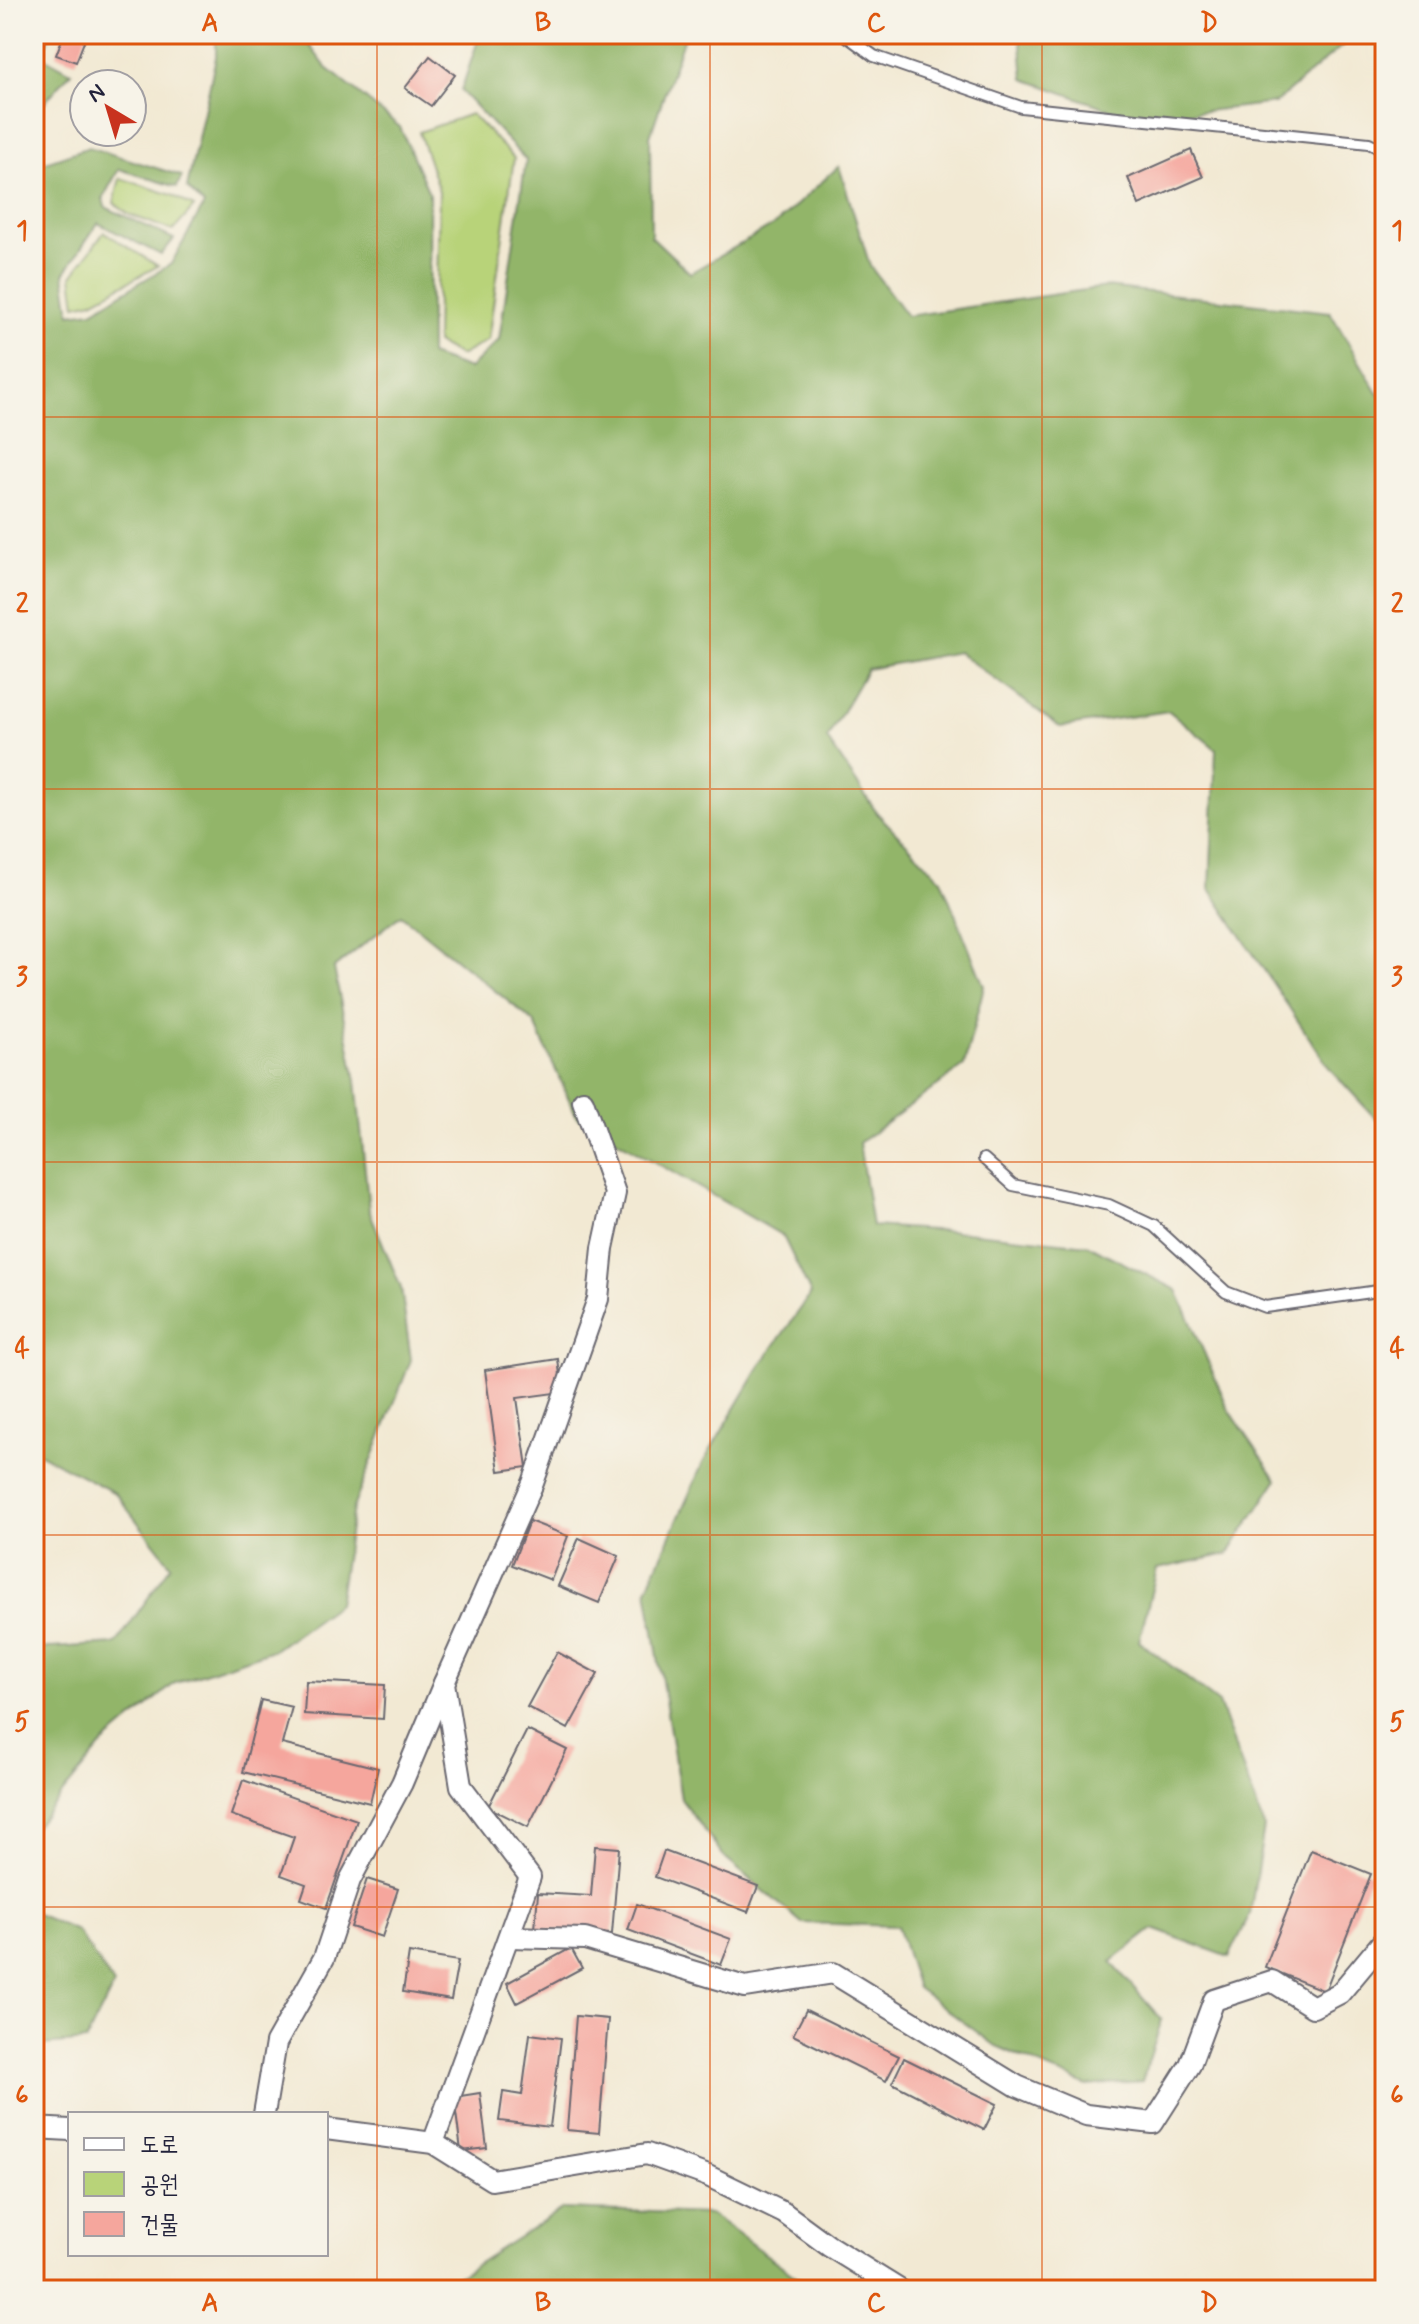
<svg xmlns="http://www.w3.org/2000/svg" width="1419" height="2324" font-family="Mynerve,'Poor Story',sans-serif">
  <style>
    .green { fill: #b8d379; stroke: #6d7a5a; stroke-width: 2 }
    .forest { fill: #92b569; stroke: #5a6c52; stroke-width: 2 }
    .building { fill: #f5a69d }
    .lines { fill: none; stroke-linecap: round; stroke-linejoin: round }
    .service-casing { stroke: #6b6870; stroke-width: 14 }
    .minor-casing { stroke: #6b6870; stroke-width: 24 }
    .service { stroke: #fff; stroke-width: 10 }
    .minor { stroke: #fff; stroke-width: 20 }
    .grid { fill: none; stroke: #de560e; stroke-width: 2; stroke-opacity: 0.55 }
    .neatline { fill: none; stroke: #de560e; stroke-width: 3 }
    .grid-label { font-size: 26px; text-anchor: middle; font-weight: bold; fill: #de560e }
  </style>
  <rect width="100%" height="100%" fill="#f7f3e8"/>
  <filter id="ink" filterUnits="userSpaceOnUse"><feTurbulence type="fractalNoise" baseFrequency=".0125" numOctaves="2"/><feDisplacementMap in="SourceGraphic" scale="16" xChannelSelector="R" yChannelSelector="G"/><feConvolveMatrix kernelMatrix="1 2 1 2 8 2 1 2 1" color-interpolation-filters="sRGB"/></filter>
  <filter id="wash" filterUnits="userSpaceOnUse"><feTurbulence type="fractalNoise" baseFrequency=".006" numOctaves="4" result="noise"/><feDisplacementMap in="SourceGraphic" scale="32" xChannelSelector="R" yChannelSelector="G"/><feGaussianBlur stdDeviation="1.8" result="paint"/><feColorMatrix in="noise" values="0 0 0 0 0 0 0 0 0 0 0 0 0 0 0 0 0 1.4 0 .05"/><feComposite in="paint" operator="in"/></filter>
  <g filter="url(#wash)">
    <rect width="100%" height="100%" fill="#f2e9d3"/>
    <!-- green -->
    <g class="green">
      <polygon points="471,114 514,158 488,340 460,356 436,343 439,191 419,132"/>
      <polygon points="120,178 172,195 194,207 173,231 128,214 114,203"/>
      <polygon points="104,232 158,266 93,301 76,305 72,276"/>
    </g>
    <!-- forest -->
    <g class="forest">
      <polygon points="34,34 49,34 44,57 71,72 44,103 40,115 34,108"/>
      <polygon points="216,34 291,34 310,46 326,67 400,127 429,193 430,355 469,369 499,340 526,160 461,91 480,34 685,34 650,136 651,236 690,273 777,223 839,166 870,266 907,316 1106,287 1330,312 1385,405 1385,1119 1378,1121 1330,1069 1210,889 1216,749 1169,711 1060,727 958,652 867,669 827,739 877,813 941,879 984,986 964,1066 859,1143 872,1226 966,1232 1088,1245 1177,1290 1228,1408 1277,1480 1228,1554 1157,1569 1139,1641 1219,1703 1264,1827 1250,1915 1229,1957 1153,1929 1111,1962 1162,2020 1142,2081 1087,2086 996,2046 917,1988 897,1926 802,1923 726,1859 681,1799 647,1589 703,1463 762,1363 811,1294 783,1236 577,1117 534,1022 401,915 334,968 356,1081 369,1210 401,1288 411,1360 353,1508 338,1604 275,1649 175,1683 104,1743 34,1828 34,1649 116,1644 171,1565 115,1493 34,1451 34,166 89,147 182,176 177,187 119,169 103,198 105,207 174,239 161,255 98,223 64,274 70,314 92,311 171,264 204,205 187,188 216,57"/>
      <polygon points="1020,34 1338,34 1343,45 1275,103 1137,119 1024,79"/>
      <polygon points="34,1913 77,1931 114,1985 86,2041 34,2046"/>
      <polygon points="563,2209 710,2214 815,2290 442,2290 447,2283"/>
    </g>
    <g id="blocks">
      <!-- building -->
      <g class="building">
        <polygon points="64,34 87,34 76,62 56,55"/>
        <polygon points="430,56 455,75 431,106 405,88"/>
        <polygon points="1191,150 1203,177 1139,205 1128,178"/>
        <polygon points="558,1359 562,1392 517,1398 527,1467 499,1471 485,1370"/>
        <polygon points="529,1521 568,1536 551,1580 512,1565"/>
        <polygon points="579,1538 619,1556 599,1603 558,1586"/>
        <polygon points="557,1652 598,1674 568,1729 527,1707"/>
        <polygon points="306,1681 385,1685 383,1719 304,1714"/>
        <polygon points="261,1700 292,1707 282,1744 378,1768 370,1803 243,1772"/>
        <polygon points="527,1730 567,1750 528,1827 488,1807"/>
        <polygon points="243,1780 357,1820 326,1908 301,1899 306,1884 281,1875 294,1837 231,1815"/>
        <polygon points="595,1846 619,1848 612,1934 535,1929 538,1893 591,1896"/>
        <polygon points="1311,1850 1371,1874 1325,1991 1265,1967"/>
        <polygon points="664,1851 758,1886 748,1912 655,1877"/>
        <polygon points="367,1879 398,1889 382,1937 351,1927"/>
        <polygon points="637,1904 731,1939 721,1965 628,1930"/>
        <polygon points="571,1948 582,1968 517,2003 507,1983"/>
        <polygon points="409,1953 458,1961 451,2000 403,1992"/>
        <polygon points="806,2010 899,2056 886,2081 793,2035"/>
        <polygon points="576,2016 608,2019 599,2133 567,2130"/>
        <polygon points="530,2034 561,2038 550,2127 499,2121 503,2092 522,2095"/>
        <polygon points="904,2058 997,2104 984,2130 892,2083"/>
        <polygon points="480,2093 487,2148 461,2151 454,2097"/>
      </g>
    </g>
  </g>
  <g filter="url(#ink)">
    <use href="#blocks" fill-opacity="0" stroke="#6b6870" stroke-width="2"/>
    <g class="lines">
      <!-- service casing -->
      <g class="service-casing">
        <g id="service">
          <polyline points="844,34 874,56 1021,107 1369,143 1385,151"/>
          <polyline points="984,1159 1013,1185 1109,1205 1154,1226 1226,1292 1265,1307 1385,1290"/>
        </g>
      </g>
      <!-- minor casing -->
      <g class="minor-casing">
        <g id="minor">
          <polyline points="509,1937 585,1939 745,1987 833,1973 1017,2086 1086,2115 1153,2123 1190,2065 1214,2000 1272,1981 1313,2007 1340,1993 1385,1939"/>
          <polyline points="264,2114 276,2043 324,1958 350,1880 402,1783 444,1683"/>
          <polyline points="34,2128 70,2130"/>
          <polyline points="326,2129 433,2143 492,2180 647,2154 708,2176 784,2213 829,2246 900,2290"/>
          <polyline points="433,2143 530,1877 461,1786 444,1683 533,1483 598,1299 603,1248 615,1193 583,1101"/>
        </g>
      </g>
      <!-- service -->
      <use href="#service" class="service"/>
      <!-- minor -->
      <use href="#minor" class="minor"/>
    </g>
  </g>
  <!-- grid -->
  <path class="grid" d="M377 34V2290M710 34V2290M1042 34V2290M34 417H1385M34 789H1385M34 1162H1385M34 1535H1385M34 1907H1385"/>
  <!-- margin -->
  <rect width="1419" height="2324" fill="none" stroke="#f7f3e8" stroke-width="88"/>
  <!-- legend -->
  <rect x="68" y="2112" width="260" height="144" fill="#f7f3e8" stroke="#a29fa3" stroke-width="2"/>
  <rect x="84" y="2138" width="40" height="12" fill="#ffffff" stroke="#a29fa3" stroke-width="2"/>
  <text x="140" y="2152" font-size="24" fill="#22223b">도로</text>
  <rect x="84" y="2172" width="40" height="24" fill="#b8d379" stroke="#a29fa3" stroke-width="2"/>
  <text x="140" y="2192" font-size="24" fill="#22223b">공원</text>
  <rect x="84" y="2212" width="40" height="24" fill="#f5a69d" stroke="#a29fa3" stroke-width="2"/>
  <text x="140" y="2232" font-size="24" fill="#22223b">건물</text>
  <!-- north arrow -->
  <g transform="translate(108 108) rotate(322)"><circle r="38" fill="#f7f3e8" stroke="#a29fa3" stroke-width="2"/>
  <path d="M0-6L14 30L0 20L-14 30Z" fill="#c8321e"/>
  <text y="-12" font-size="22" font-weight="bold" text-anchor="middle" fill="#22223b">N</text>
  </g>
  <rect x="44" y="44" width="1331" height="2236" class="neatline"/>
  <g class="grid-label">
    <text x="210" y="31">A</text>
    <text x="543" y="31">B</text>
    <text x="876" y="31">C</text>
    <text x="1209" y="31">D</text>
    <text x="22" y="239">1</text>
    <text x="1397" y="239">1</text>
    <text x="22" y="612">2</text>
    <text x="1397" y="612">2</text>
    <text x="22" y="985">3</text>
    <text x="1397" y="985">3</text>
    <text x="22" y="1357">4</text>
    <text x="1397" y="1357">4</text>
    <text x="22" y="1730">5</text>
    <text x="1397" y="1730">5</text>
    <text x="22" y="2103">6</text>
    <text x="1397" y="2103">6</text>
    <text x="210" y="2311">A</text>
    <text x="543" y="2311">B</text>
    <text x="876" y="2311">C</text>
    <text x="1209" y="2311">D</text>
  </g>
</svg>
